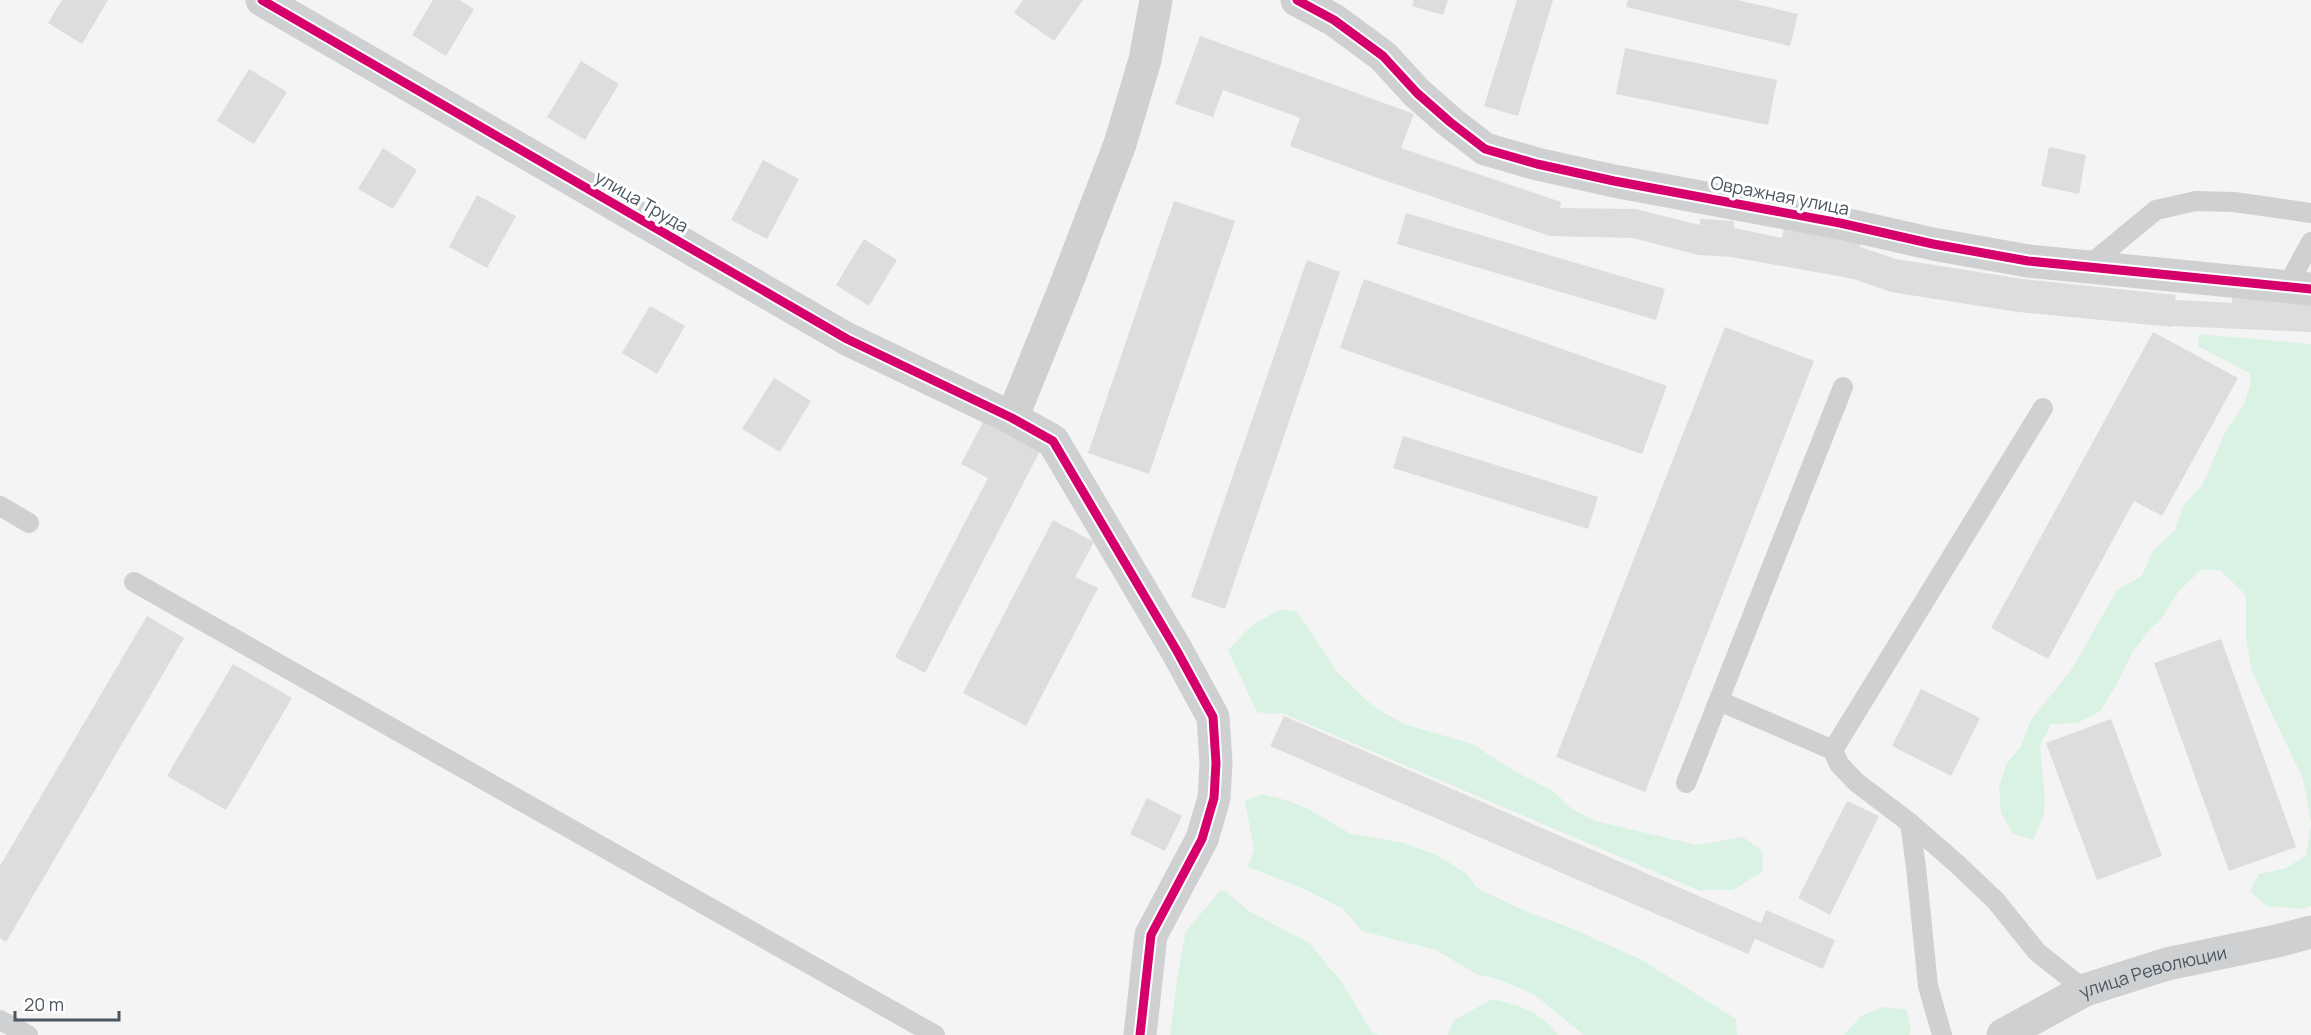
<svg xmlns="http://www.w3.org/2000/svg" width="2311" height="1035" font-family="Manrope,sans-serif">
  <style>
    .green { fill: #d9f2e3 }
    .building { fill: #ddddde }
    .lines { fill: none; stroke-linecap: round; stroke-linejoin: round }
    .lane { stroke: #ced0d2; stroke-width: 20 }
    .street { stroke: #ced0d2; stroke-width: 33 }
    .cycleway-casing { stroke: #fff; stroke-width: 13 }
    .cycleway { stroke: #d6006c; stroke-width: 9 }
    .labels { text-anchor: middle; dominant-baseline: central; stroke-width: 6; stroke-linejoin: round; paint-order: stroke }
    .street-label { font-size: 18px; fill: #4a5661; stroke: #fff }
  </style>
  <rect width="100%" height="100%" fill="#f4f4f4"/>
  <!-- green -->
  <g class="green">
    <polygon points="2199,334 2311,344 2311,823 2303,779 2252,672 2246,639 2246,595 2220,570 2201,570 2178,592 2161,619 2150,629 2132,653 2117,684 2099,712 2077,723 2051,724 2040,746 2045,801 2043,818 2033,840 2013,834 2001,813 1999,787 2006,765 2021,746 2031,720 2072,669 2117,590 2142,576 2153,551 2175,530 2183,506 2203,484 2224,434 2244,404 2251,383 2249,373 2198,346"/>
    <polygon points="1280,609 1297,612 1337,672 1374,707 1404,724 1472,744 1516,772 1553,791 1572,809 1595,821 1697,845 1743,837 1762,851 1763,871 1733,890 1698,890 1282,713 1269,714 1257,712 1228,650 1251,626"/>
    <polygon points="1262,794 1289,801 1310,810 1349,833 1403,843 1437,855 1467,874 1477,888 1523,910 1573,929 1642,960 1736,1019 1737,1035 1584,1035 1535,995 1501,980 1476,974 1436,950 1362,931 1342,908 1302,888 1248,867 1254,850 1245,801"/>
    <polygon points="2311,825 2311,906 2304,909 2267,906 2250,891 2259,874 2287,868 2306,855"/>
    <polygon points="1220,891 1226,892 1249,911 1309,943 1340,980 1372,1032 1379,1035 1170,1035 1178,973 1186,931"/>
    <path d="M1492 999C1521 1006 1538 1010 1558 1035H1448L1453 1021Z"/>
    <polygon points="1882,1007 1907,1010 1911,1030 1909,1035 1844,1035 1861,1016"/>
  </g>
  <!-- building -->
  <g class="building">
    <polygon points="62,0 108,0 82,44 48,23"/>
    <polygon points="433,0 459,0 474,9 446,56 412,35"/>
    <polygon points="1023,0 1083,0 1054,41 1014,13"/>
    <polygon points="1414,0 1448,0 1443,15 1412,6"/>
    <polygon points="1517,0 1553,0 1518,116 1484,106"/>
    <polygon points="1628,0 1737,0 1798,14 1790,46 1626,7"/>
    <polygon points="1200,36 1414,114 1401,148 1561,202 1560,208 1635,209 1700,225 1700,219 1734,221 1734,228 1782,238 1784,228 1861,242 1860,247 1896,259 2023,279 2176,295 2175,300 2232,303 2232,298 2311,301 2311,332 2173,326 2173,327 2018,312 1891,292 1854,279 1732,257 1698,255 1633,238 1550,236 1389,182 1290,146 1300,118 1223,90 1213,117 1175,104"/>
    <polygon points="1625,48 1777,80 1768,125 1616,94"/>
    <polygon points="581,61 619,84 585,140 547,117"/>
    <polygon points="249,69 287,92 254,144 217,121"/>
    <polygon points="2049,147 2086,155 2079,194 2041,186"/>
    <polygon points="383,148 417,170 393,209 358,189"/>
    <polygon points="763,160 799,179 767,239 731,220"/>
    <polygon points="477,195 516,216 487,268 449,247"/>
    <polygon points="1174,201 1235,221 1149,474 1088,453"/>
    <polygon points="1406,213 1665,289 1656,320 1397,244"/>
    <polygon points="864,239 897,260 869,306 836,285"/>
    <polygon points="1307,260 1340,272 1225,609 1191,597"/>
    <polygon points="1364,279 1667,386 1642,454 1340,348"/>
    <polygon points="650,306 685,326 657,374 622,353"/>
    <polygon points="1725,327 1814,361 1645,792 1556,757"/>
    <polygon points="2153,332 2238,378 2162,516 2134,501 2048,659 1991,628"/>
    <polygon points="774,378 811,401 780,452 742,429"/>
    <polygon points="983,422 1040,451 925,673 895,657 988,478 961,464"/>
    <polygon points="1403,436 1598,497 1588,529 1393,468"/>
    <polygon points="1053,520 1094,542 1075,577 1098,588 1026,726 963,693"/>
    <polygon points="147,616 184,638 6,942 0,938 0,866"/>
    <polygon points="2221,639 2296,847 2229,871 2154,663"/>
    <polygon points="233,664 292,698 226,810 167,776"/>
    <polygon points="1921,689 1980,718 1951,776 1892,746"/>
    <polygon points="1284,716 1761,923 1766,910 1835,940 1823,969 1755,939 1748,954 1270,746"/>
    <polygon points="2111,719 2162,856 2097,880 2046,743"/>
    <polygon points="1147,798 1182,816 1165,851 1130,834"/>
    <polygon points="1847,801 1879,816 1830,915 1798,898"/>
  </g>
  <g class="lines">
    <!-- lane -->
    <g class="lane">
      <polyline points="2087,267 2156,210 2196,201 2234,202 2311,213"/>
      <polyline points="2286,288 2311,242"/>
      <polyline points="2043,408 1833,750 1839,764 1856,782 1910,823 1956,863 1996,901 2037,952 2085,990"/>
      <polyline points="0,506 29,523"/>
      <polyline points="134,582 935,1035"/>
      <polyline points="1719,701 1833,750"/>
      <polyline points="1686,783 1843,387"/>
      <polyline points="1910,823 1916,867 1928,986 1942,1035"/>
      <polyline points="0,1020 28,1035"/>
    </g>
    <!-- street -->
    <g class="street">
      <polyline points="262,0 847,339 1012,418 1053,441 1177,651 1213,717 1216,763 1214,798 1202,839 1151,935 1140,1035"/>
      <polyline points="1297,0 1334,20 1383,56 1417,93 1450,122 1485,149 1537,164 1614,181 1840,223 1933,244 2028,261 2311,289"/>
      <polyline points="1012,418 1062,295 1120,144 1145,60 1156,0"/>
      <path id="s1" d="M2003 1035 2085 990 2167 964 2277 941 2311 932"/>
    </g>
    <!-- cycleway casing -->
    <g class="cycleway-casing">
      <g id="cycleway">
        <polyline points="262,0 847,339 1012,418 1053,441 1177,651 1213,717 1216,763 1214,798 1202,839 1151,935 1140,1035"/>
        <polyline points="1297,0 1334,20 1383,56 1417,93 1450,122 1485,149 1537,164 1614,181 1840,223 1933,244 2028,261 2311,289"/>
      </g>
    </g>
    <!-- cycleway -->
    <use href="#cycleway" class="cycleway"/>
  </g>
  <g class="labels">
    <!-- street labels -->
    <g class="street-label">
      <text transform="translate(1780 195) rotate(11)">Овражная улица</text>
      <text transform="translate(642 201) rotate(30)">улица Труда</text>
      <text stroke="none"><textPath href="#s1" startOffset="164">улица Революции</textPath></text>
    </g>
  </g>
  <!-- scale -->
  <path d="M15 1011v9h104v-9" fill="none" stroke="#4a5661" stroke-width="3"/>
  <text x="24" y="1011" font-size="18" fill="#4a5661" stroke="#ffffff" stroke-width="4.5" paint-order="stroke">20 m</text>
</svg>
